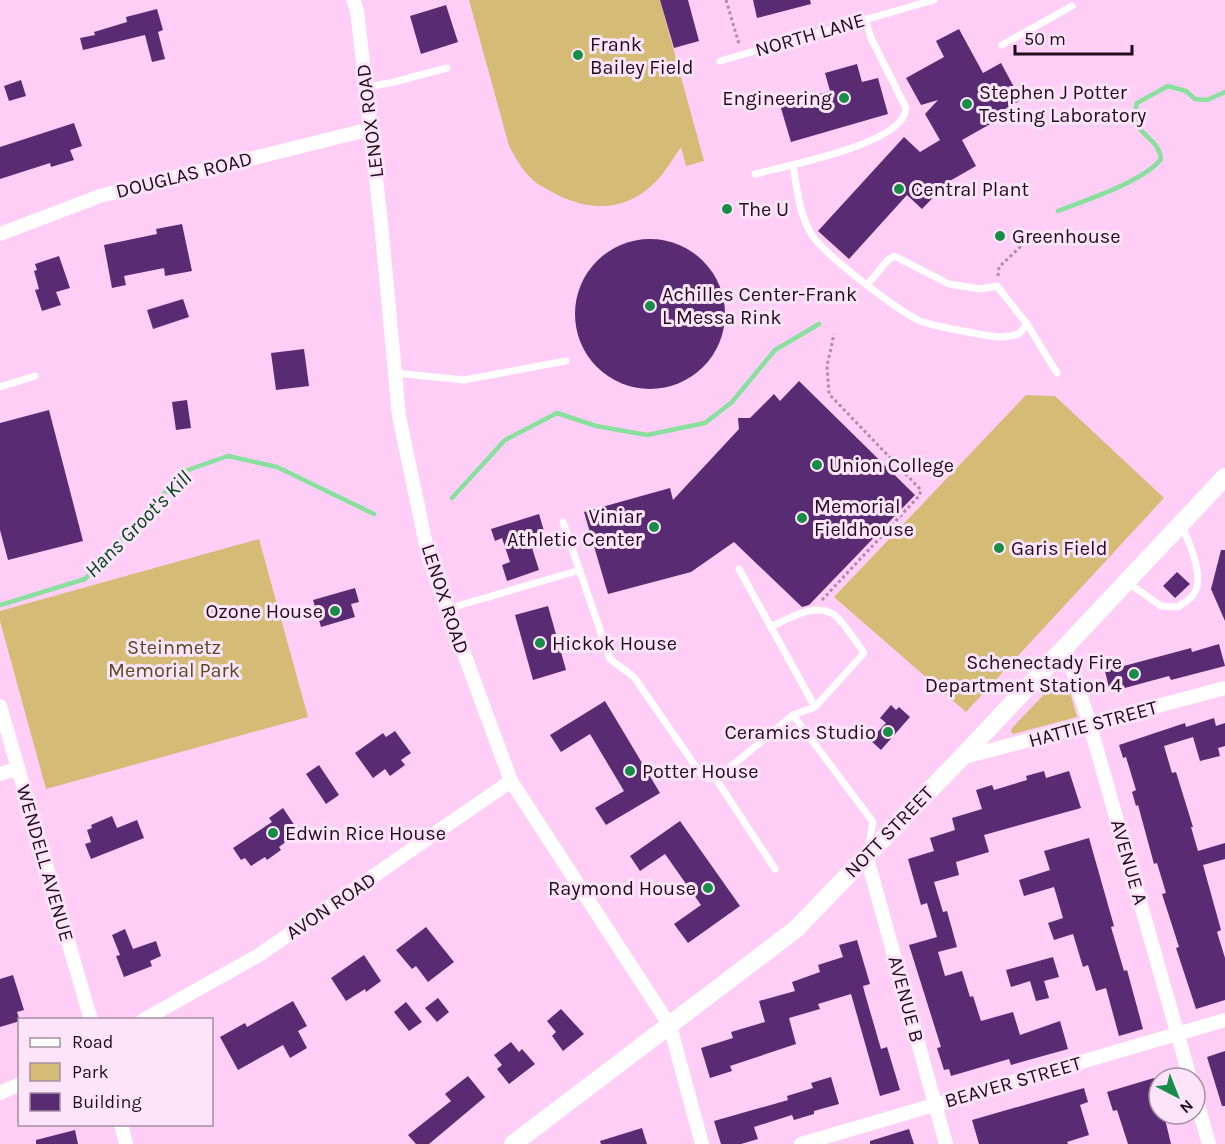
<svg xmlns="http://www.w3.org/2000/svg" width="1225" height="1144" font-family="Karla,sans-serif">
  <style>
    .green { fill: #d4bc77 }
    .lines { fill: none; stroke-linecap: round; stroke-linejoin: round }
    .stream { stroke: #88df9e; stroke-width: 4.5 }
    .building { fill: #592b73 }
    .path { stroke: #b18aab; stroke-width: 3; stroke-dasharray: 3 3; stroke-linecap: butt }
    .lane { stroke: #fff; stroke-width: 7 }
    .street { stroke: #fff; stroke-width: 14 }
    .secondary { stroke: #fff; stroke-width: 18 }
    .poi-dot { fill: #178d47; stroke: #fde4f9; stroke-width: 2 }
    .labels { text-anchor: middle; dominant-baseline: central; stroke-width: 6; stroke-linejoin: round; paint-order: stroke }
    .street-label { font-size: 20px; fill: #210c1e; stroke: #fde4f9 }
    .poi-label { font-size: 20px; fill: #210c1e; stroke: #fde4f9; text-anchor: start }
    .park-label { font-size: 20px; fill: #574a20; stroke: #fde4f9 }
    .water-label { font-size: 21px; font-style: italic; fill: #00441d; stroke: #fde4f9 }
  </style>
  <rect width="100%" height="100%" fill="#fecef7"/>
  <!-- green -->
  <g class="green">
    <path d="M469 0H660L704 161 686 166 681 147C672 160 663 176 650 187 621 213 584 210 552 192 546 188 538 185 533 180 522 170 516 159 509 146Z"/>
    <polygon points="1026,395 1055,396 1164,498 966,712 834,597"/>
    <polygon points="259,539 308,717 46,789 0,621 0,611"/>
    <polygon points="1059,682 1069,688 1077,717 1013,734 1011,732 1012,728 1054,684"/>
  </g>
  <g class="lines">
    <!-- stream -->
    <g class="stream">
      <path d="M1058 211C1086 200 1143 182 1161 159 1158 133 1128 137 1137 103L1168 86 1186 91 1195 99 1207 100 1225 92"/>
      <polyline points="452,498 505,440 557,413 596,426 647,435 705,423 732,402 775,350 819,324"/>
      <polyline points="0,605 85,579 185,471 228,456 277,467 374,514"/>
    </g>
  </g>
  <!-- building -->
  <g class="building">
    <polygon points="660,0 688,0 699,41 674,48"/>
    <polygon points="753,0 810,0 811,4 757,18"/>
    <polygon points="446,5 458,42 421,54 410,16"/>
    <polygon points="157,9 163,30 158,32 165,59 152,62 145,35 83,50 80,38 95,35 94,32 127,22 126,17"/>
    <polygon points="959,29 983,73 1001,63 1021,100 1005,109 1008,114 962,140 976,166 948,182 922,209 907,195 849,259 818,231 904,137 920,152 940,140 925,114 938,100 921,105 906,78 944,57 936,41"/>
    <polygon points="857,64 862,82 878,78 888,114 791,142 780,105 830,91 825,73"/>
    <polygon points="21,80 26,96 9,101 4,86"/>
    <polygon points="74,123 82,146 70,150 74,160 51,167 50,163 0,179 0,147"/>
    <polygon points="182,224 192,271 165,276 164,268 124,276 126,285 112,288 104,245 157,234 156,229"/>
    <circle cx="650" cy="314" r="75"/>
    <polygon points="59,256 70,288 56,292 61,305 42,311 35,290 39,289 34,271 37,270 35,264"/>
    <polygon points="183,299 189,317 153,329 147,310"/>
    <polygon points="304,349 309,386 276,390 271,353"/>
    <polygon points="799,381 915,495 809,605 802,607 734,542 691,572 608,594 584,512 670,488 673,500 739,429 738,418 750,418 774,394 780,401"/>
    <polygon points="187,400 191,428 176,430 172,402"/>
    <polygon points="49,410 83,541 8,560 0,530 0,423"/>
    <polygon points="539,514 544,531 528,535 539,570 507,581 502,565 510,562 502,538 495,541 491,529"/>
    <polygon points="1221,550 1225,550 1225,621 1211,589"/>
    <polygon points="1177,572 1190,584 1175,598 1163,586"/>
    <polygon points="355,588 359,602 351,604 355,617 321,627 313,600"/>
    <polygon points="548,606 566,670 533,680 515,615"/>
    <polygon points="1219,644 1225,666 1171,680 1169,676 1110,692 1105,671 1191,648 1192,652"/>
    <polygon points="605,701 660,793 606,825 595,808 624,791 590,734 561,752 550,735"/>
    <polygon points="891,705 896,710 899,707 910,717 881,750 870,740 886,723 880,718"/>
    <polygon points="1214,718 1216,726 1225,723 1225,746 1218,748 1220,756 1200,761 1193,737 1164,746 1172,773 1176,772 1193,827 1191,827 1198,851 1225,843 1225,859 1203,865 1221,930 1217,932 1225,958 1225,1000 1196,1009 1176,948 1179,947 1162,894 1166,893 1157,863 1154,864 1138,805 1136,806 1132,792 1136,790 1126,757 1123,758 1119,745 1185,723 1186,727"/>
    <polygon points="395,731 411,753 401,760 405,765 390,776 385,769 373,778 355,753 383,733 386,737"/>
    <polygon points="319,765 339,795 326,804 306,774"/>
    <polygon points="1044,771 1046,778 1069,771 1081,808 984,835 989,852 956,862 959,875 934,882 943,912 947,911 957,947 938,952 945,976 962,971 970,997 973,996 981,1021 1013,1012 1020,1035 1060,1021 1068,1049 1011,1065 1009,1059 951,1076 949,1069 944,1070 937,1048 941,1047 909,945 937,937 927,903 921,905 908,859 934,851 930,838 955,830 952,818 982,809 976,790 992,785 994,790 1027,780 1026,776"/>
    <polygon points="283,808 297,829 285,837 287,841 279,847 281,850 267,860 265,857 251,866 245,858 241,860 233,848 272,822 269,818"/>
    <polygon points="112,816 117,828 137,820 144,838 91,859 85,844 91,842 87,830 92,828 91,825"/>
    <polygon points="680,821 740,906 688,943 674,924 701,905 665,854 640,871 630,856"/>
    <polygon points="1089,838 1114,926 1111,927 1124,971 1127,970 1143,1029 1119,1036 1106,988 1096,991 1088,965 1083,967 1073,934 1054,940 1048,923 1063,918 1054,887 1024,896 1019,880 1050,870 1044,851"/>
    <polygon points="426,927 454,962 428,982 416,966 412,969 396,950"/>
    <polygon points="125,929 133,949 156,941 161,956 150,961 152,966 124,977 116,956 120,955 112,935"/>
    <polygon points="857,940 870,984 863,986 865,994 881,1049 887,1047 900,1090 880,1096 851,994 818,1004 820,1009 789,1018 796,1044 730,1066 732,1071 710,1078 701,1048 733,1038 731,1032 765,1022 759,1001 795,991 792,982 820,972 818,965 843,957 839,945"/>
    <polygon points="364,955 381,981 366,992 365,989 346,1001 331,978"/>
    <polygon points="1053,957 1059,977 1044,981 1049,998 1036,1001 1030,981 1011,987 1006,970"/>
    <polygon points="13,975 24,1010 17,1012 20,1021 0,1027 0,979"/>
    <polygon points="438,998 449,1012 437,1022 425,1008"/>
    <polygon points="293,1001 307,1026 298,1031 307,1048 290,1058 283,1045 238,1070 220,1037 245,1023 247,1027"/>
    <polygon points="406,1002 422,1022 409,1031 394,1012"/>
    <polygon points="561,1009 584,1034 563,1051 552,1036 556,1032 547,1021"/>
    <polygon points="511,1042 519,1052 522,1049 535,1064 509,1084 497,1069 502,1065 494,1055"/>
    <polygon points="1225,1051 1225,1106 1222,1106 1207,1057"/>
    <polygon points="468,1076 485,1097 429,1144 416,1144 408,1135 451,1101 445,1094"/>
    <polygon points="831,1077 839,1104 814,1111 814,1114 794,1120 792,1115 754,1127 758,1139 741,1144 721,1144 714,1121 788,1100 787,1096 813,1088 811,1083"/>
    <polygon points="1154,1078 1159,1095 1159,1116 1164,1115 1171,1144 1128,1144 1117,1110 1113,1111 1107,1092"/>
    <polygon points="1084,1088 1088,1102 1080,1105 1089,1135 1067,1142 1068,1144 979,1144 972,1120"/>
    <polygon points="642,1128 647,1144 601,1144 600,1141"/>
    <polygon points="909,1129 914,1144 870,1144 870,1141"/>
    <polygon points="75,1130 78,1144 36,1144 36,1140"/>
  </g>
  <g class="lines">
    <!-- path -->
    <g class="path">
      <polyline points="726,0 739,44"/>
      <polyline points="998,276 999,267 1037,231"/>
      <polyline points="822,600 919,496 921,490 829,394 827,366 834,334"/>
    </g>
    <!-- lane -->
    <g class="lane">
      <polyline points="1002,45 1072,6"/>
      <polyline points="720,61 934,0"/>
      <polyline points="366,87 390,83 447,68"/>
      <path d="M793 165C797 189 799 214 812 235 825 255 898 311 920 321 929 325 991 337 1001 337 1007 337 1013 335 1019 334L1027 324 997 286 981 289 949 284 894 256 887 261 867 285"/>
      <path d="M755 174C787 166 888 146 903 117 905 115 905 111 906 108L871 38 865 19"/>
      <polyline points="1027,324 1057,373"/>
      <polyline points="395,373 464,380 566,361"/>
      <polyline points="0,387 35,376"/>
      <polyline points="563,522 610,659 634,677 703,777 716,779 793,715 873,822 868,848"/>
      <polyline points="739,569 815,707"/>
      <path d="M1127 582 1161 606 1178 607C1183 603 1190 600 1193 595 1206 579 1189 542 1182 526"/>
      <polyline points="447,609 580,570"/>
      <path d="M771 627C790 617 821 599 839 619 848 629 856 642 864 653L815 707 793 715"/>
      <polyline points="716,779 775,869"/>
    </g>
    <!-- street -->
    <g class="street">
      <polyline points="353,0 357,10 381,223 399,416 429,559 511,781 670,1026 702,1144"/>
      <polyline points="0,234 100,196 371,129"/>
      <polyline points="1065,646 1090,725 1190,1078"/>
      <polyline points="0,706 91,1020"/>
      <polyline points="961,758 1225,688"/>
      <polyline points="0,774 18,769"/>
      <polyline points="866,854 946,1144"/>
      <polyline points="143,1020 259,955 511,781"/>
      <polyline points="0,1093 20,1084"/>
      <polyline points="1195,1095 1209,1144"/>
      <polyline points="121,1124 126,1144"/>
      <polyline points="801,1144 1225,1020"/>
    </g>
    <!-- secondary -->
    <polyline class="secondary" points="513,1144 796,929 961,758 1225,477"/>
  </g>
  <!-- markers -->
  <g class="poi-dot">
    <circle cx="578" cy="55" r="6"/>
    <circle cx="844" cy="98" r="6"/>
    <circle cx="967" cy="104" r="6"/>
    <circle cx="899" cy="189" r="6"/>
    <circle cx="727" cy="209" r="6"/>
    <circle cx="1000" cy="236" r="6"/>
    <circle cx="650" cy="306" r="6"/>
    <circle cx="817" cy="465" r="6"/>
    <circle cx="802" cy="518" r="6"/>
    <circle cx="654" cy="527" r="6"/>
    <circle cx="999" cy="548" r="6"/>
    <circle cx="335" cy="611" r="6"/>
    <circle cx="540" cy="643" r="6"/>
    <circle cx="1134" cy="674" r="6"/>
    <circle cx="888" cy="732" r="6"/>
    <circle cx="630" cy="771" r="6"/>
    <circle cx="273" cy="833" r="6"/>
    <circle cx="708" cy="888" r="6"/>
  </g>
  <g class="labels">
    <!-- street labels -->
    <g class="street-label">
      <text transform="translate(810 35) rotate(-16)">NORTH LANE</text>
      <text transform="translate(370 121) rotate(-97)">LENOX ROAD</text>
      <text transform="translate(184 175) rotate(-14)">DOUGLAS ROAD</text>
      <text transform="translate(445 599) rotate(72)">LENOX ROAD</text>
      <text transform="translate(1093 724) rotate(-15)">HATTIE STREET</text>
      <text transform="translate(889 832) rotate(-46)">NOTT STREET</text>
      <text transform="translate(1129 862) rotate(74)">AVENUE A</text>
      <text transform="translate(45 863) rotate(74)">WENDELL AVENUE</text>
      <text transform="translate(331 906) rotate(-34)">AVON ROAD</text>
      <text transform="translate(906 999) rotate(75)">AVENUE B</text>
      <text transform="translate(1013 1082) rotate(-16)">BEAVER STREET</text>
    </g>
    <!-- poi labels -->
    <g class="poi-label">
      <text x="590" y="44">Frank<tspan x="590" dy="23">Bailey Field</tspan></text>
      <text x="979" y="92">Stephen J Potter<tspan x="979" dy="23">Testing Laboratory</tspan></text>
      <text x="832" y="98" text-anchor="end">Engineering</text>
      <text x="911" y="189">Central Plant</text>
      <text x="739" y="209">The U</text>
      <text x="1012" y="236">Greenhouse</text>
      <text x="662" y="294">Achilles Center-Frank<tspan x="662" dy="23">L Messa Rink</tspan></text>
      <text x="829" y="465">Union College</text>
      <text x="814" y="506">Memorial<tspan x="814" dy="23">Fieldhouse</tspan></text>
      <text x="642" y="516" text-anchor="end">Viniar<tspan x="642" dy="23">Athletic Center</tspan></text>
      <text x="1011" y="548">Garis Field</text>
      <text x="323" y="611" text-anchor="end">Ozone House</text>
      <text x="552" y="643">Hickok House</text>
      <text x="1122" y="662" text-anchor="end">Schenectady Fire<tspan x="1122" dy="23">Department Station 4</tspan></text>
      <text x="876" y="732" text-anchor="end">Ceramics Studio</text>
      <text x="642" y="771">Potter House</text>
      <text x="285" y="833">Edwin Rice House</text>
      <text x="696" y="888" text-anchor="end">Raymond House</text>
    </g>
    <!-- park labels -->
    <g class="park-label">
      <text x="174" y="647">Steinmetz<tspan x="174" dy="23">Memorial Park</tspan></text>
    </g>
    <!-- water labels -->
    <g class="water-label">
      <text transform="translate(138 524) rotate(-45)">Hans Groot's Kill</text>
    </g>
  </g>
  <!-- legend -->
  <rect x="18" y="1018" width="195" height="108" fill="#fde4f9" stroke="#a58ea1" stroke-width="1.5"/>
  <rect x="30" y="1038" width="30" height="9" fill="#ffffff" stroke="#a58ea1" stroke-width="1.5"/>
  <text x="72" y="1048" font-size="18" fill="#210c1e">Road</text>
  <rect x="30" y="1063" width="30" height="18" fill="#d4bc77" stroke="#a58ea1" stroke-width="1.5"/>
  <text x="72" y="1078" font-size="18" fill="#210c1e">Park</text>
  <rect x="30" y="1093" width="30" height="18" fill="#592b73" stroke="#a58ea1" stroke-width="1.5"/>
  <text x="72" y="1108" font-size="18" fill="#210c1e">Building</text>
  <!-- north arrow -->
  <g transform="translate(1177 1096) rotate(138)"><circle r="28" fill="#fde4f9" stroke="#a58ea1" stroke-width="1.5"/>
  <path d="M0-4.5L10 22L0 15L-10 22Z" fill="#178d47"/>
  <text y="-9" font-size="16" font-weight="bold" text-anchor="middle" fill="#210c1e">N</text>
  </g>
  <!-- scale -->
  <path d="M1015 45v9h117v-9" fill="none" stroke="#210c1e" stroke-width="3"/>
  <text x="1024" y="45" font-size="18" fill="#210c1e" stroke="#fde4f9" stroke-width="4.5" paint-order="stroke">50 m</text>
</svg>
